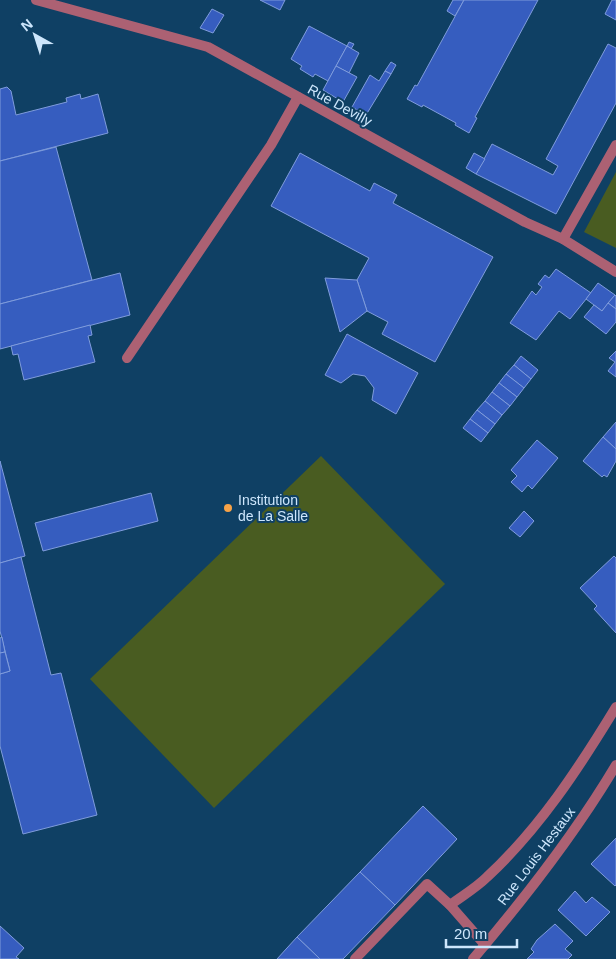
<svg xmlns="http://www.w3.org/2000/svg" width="616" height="959" font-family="Arial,sans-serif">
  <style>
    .green { fill: #495c21 }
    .building { fill: #365dbf; stroke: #7f9cdc }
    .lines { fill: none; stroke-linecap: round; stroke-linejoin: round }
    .lane { stroke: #ac6173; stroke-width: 10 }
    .street { stroke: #ac6173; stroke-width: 10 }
    .poi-dot { fill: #f6a247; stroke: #0f4064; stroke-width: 2 }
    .labels { text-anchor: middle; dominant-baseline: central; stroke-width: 4; stroke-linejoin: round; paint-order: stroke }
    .street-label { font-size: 14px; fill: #cde6fc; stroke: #0f4064 }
    .poi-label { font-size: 14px; fill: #cde6fc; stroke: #0f4064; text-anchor: start }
  </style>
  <rect width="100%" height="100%" fill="#0f4064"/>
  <!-- green -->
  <g class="green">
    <polygon points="616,172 616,248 584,232"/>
    <polygon points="321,456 445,584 214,808 90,679"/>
  </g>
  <!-- building -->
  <g class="building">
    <polygon points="260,0 285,0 280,10"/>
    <polygon points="453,0 464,0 455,16 447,11"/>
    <polygon points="464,0 538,0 475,117 477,118 469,133 455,125 456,123 423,105 422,107 407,99 415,85 417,86"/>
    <polygon points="612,0 616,0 616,20 605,14"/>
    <polygon points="212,9 224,15 213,33 200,28"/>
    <polygon points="309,26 347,46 328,81 315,74 313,77 300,69 302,66 291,59"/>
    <polygon points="349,42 354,44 351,49 347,46"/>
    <polygon points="608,44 616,48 616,103 556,214 476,174 492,144 553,175 558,166 546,159"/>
    <polygon points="347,46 359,53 349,73 336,66"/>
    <polygon points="391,62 396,65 391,74 385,71"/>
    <polygon points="336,66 357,77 343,102 323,90"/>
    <polygon points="385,71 391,74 366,115 352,107 370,75 379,81"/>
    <polygon points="7,87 11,91 16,115 67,102 66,98 80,94 81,99 98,94 108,133 0,161 0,89"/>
    <polygon points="56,147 92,280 0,304 0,161"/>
    <polygon points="300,153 370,191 374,183 397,195 393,203 493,257 435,362 382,334 388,322 367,311 357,280 369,258 271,206"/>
    <polygon points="474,153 485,159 476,174 466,168"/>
    <polygon points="556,269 591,293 570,319 559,311 536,340 510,323 532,291 536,295 542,287 538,284 545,275 549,278"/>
    <polygon points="120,273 130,315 0,349 0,304"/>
    <polygon points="325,278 357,280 367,311 340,332"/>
    <polygon points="598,283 615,295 602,311 586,299"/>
    <polygon points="615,295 616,296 616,309 608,303"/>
    <polygon points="608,303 616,309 616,322 606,334 584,317 594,305 602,311"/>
    <polygon points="90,325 92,335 88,336 95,362 24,380 18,354 13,355 11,346"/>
    <polygon points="347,334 418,373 396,414 372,400 374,388 365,376 353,374 341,383 325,375"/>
    <polygon points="616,351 616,377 608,371 615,362 609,358"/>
    <polygon points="521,356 538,370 531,379 514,365"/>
    <polygon points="514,365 531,379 524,388 506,374"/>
    <polygon points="506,374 524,388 517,397 499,383"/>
    <polygon points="499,383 517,397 510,406 492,392"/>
    <polygon points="492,392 510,406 502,415 485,401"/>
    <polygon points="485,401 502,415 495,424 477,410"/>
    <polygon points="477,410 495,424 488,433 470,419"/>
    <polygon points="470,419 488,433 481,442 463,428"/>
    <polygon points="616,422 616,449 603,437"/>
    <polygon points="603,437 616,449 616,461 607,477 604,475 602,477 583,461"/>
    <polygon points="537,440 558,458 532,489 528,485 522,492 511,482 517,476 511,470"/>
    <polygon points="0,461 25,556 0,563"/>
    <polygon points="151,493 158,521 43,551 35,523"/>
    <polygon points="524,511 534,521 520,537 509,528"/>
    <polygon points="614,556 616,558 616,633 594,609 597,606 580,588"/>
    <polygon points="21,557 51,675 61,673 97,815 23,834 0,746 0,674 10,671 0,631 0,563"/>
    <polygon points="2,637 5,652 0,653 0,638"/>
    <polygon points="5,652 10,671 0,674 0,653"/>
    <polygon points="423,806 457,839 395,905 360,872"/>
    <polygon points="616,838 616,885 615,886 591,864"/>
    <polygon points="360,872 395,905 343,959 320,959 297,937"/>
    <polygon points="575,891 586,903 592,897 610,912 586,936 558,910"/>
    <polygon points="555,924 573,941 565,949 572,955 568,959 527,959 534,952 531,949 537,940"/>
    <polygon points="0,926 24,948 16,957 19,959 0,959"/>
    <polygon points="297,937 320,959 277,959"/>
  </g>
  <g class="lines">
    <!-- lane -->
    <g class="lane">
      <polyline points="127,358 271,145 298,97"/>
      <path d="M450 905C462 896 476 888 487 877 539 829 579 768 616 707"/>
      <polyline points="355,959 427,884 450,905 485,945"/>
    </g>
    <!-- street -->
    <g class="street">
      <polyline points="36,0 208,47 525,222 563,239 616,272"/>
      <polyline points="563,239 616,145"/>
      <path d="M473 959C525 898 575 834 616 765"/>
    </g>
  </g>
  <!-- markers -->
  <circle class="poi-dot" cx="228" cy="508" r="5"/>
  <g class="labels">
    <!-- street labels -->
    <g class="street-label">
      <text transform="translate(340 105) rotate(29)">Rue Devilly</text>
      <text transform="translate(536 856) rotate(-53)">Rue Louis Hestaux</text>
    </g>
    <!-- poi labels -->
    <g class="poi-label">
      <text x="238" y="500">Institution<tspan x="238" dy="16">de La Salle</tspan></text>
    </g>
  </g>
  <!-- north arrow -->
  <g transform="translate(35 35) rotate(321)" stroke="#0f4064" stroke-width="4" paint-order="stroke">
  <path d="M0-4L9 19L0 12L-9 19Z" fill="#cde6fc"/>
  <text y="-8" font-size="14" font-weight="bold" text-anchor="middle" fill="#cde6fc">N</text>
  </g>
  <!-- scale -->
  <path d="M446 939v8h71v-8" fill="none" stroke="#cde6fc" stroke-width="2.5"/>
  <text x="454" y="939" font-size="15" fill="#cde6fc" stroke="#0f4064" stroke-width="4" paint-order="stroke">20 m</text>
</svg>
